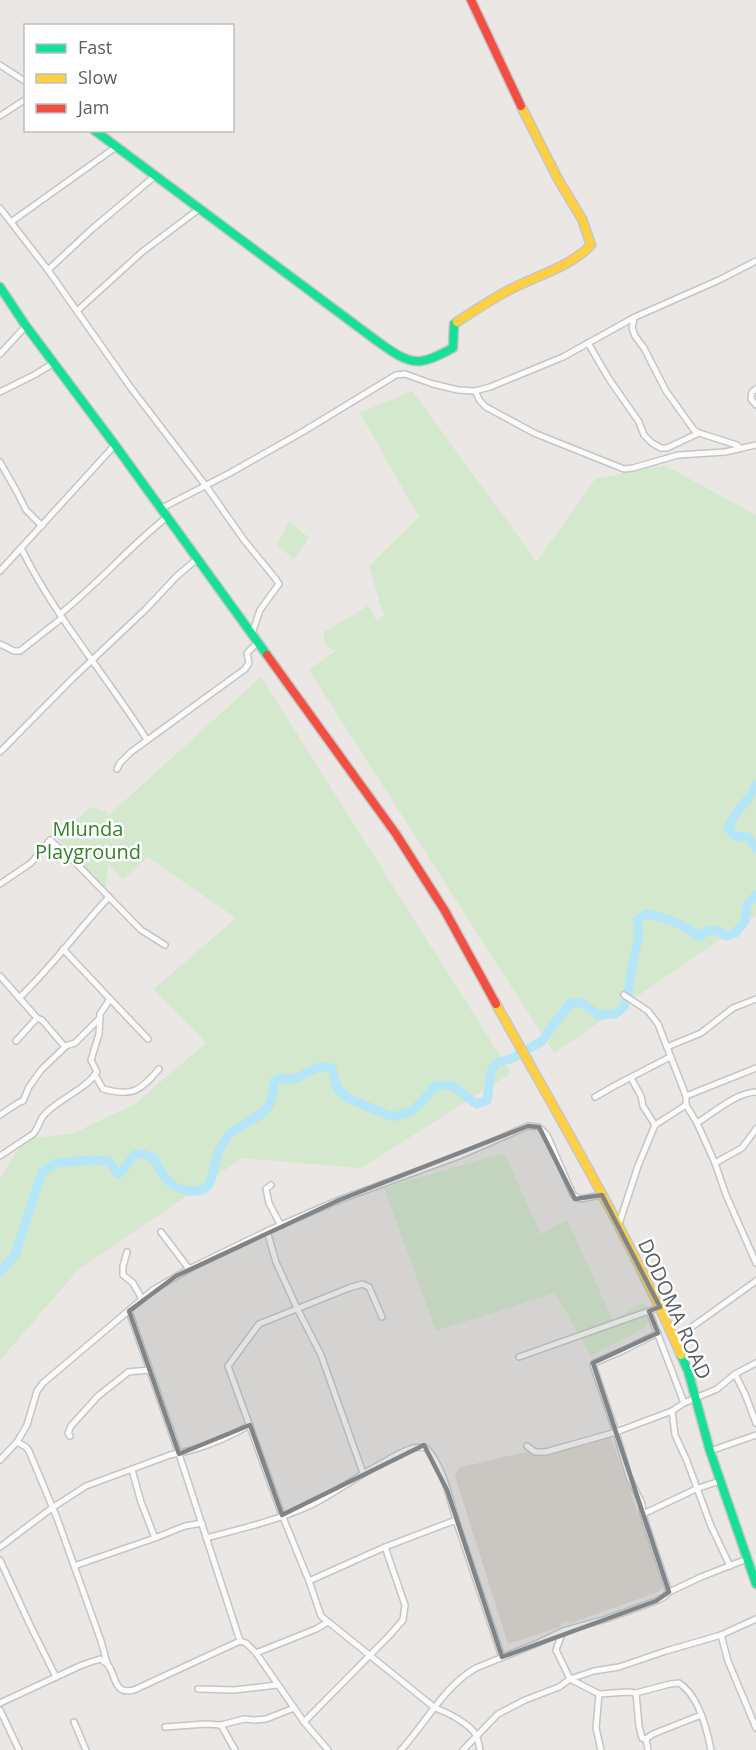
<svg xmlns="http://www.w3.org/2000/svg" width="756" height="1750" font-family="'Open Sans',sans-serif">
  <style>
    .education { fill: #dcd7d2 }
    .green { fill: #d3e8cc }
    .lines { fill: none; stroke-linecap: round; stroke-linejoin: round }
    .river { stroke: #b5e6f7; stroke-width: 9 }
    .street-casing { stroke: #c5c5c5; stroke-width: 8 }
    .fast-casing { stroke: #c6c6c6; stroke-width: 11 }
    .slow-casing { stroke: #c6c6c6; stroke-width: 11 }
    .jam-casing { stroke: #c6c6c6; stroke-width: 11 }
    .street { stroke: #fcfbfb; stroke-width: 5 }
    .fast { stroke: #16e098; stroke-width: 8 }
    .slow { stroke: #ffcf43; stroke-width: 8 }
    .jam { stroke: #f24e42; stroke-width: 8 }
    .marked { fill: #828587; fill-opacity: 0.2; stroke: #828587; stroke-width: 4.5; stroke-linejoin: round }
    .labels { text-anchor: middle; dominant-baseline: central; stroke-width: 5; stroke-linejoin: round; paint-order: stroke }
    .park-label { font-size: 20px; fill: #36812a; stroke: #fff }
    .street-label { font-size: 20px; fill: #595f63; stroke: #fff }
  </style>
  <rect width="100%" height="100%" fill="#eae7e4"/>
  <!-- education -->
  <polygon class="education" points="609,1432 664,1586 658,1592 571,1623 567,1621 562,1623 560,1627 508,1644 455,1476 458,1468"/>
  <!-- green -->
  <g class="green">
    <polygon points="412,391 537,562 595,479 664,465 756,515 756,915 554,1053 309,670 338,649 332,650 325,643 324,632 368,606 377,621 384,616 369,566 419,517 360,413"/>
    <polygon points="289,522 309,538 294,559 277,545"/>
    <polygon points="261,677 511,1073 361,1168 242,1158 78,1270 0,1360 0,1179 24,1139 72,1134 135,1104 206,1043 154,989 236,918 148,857 123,879 108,864 105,891 56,837 91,807 107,812 108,816"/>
    <polygon points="504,1153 541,1234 567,1220 613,1320 644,1302 652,1318 643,1329 591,1356 555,1293 436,1331 384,1188"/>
  </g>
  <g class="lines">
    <!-- river -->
    <g class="river">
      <path d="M756 785C750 801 734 811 728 828L735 836 748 837 756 848"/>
      <path d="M0 1272 15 1255 42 1172 56 1163 93 1160 109 1161 118 1174 122 1172 134 1155 143 1154 154 1158C160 1172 168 1186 184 1190 217 1197 210 1173 218 1153 221 1148 226 1138 230 1133 233 1131 238 1128 242 1126 266 1111 273 1110 274 1081L280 1078C297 1083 302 1073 317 1068 322 1066 327 1067 332 1068L337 1088 347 1098 393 1117 412 1111 428 1095 433 1087C460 1081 456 1092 477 1104L487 1100 491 1072 496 1063 513 1058 542 1041 569 1004 581 1002 598 1015 615 1014 624 1007 628 993 631 971 639 936 637 920 646 914C667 918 683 924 700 937L705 931 717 930 726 936 735 933 745 921 747 905 756 895"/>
    </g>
    <!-- street casing -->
    <g class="street-casing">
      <g id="street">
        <polyline points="0,65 26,82"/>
        <polyline points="0,116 26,99"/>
        <polyline points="0,208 48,270 131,388 206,486 244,540 275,578 279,584 260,610 252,634"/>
        <polyline points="11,222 116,147"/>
        <polyline points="48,270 92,229 155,176"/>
        <polyline points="77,311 142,252 199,209"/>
        <polyline points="634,318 632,328 635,336 644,348 666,391 694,430 699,433 737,445 740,448"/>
        <polyline points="588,343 609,379 639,422 644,435 652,443 661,448 667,448 699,433"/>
        <polyline points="0,354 26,326"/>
        <polyline points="756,389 752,392 751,399 756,405"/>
        <polyline points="475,391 480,401 486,407 534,433 624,469 633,468 678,455 725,452 756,445"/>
        <polyline points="0,392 34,375 54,363"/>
        <polyline points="0,462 17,492 26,510 42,526"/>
        <polyline points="162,508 230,473 304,431 396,375 405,374 433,384 458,390 475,391 490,387 563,357 635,317 719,280 756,261"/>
        <path d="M21 548C55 617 106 675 147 740"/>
        <polyline points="0,571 114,446"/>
        <path d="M60 614C98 584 129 547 167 517"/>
        <polyline points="0,644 14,651 20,651 62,618"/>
        <polyline points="0,752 72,679 145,610 177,576 197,559"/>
        <polyline points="117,769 120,763 131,752 245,669 249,663 247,653 258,642"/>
        <polyline points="0,884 31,863 50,840 74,861 141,930 165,945"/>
        <polyline points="0,976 37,1018 42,1020 65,1047 41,1070 29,1087 23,1101 18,1103 0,1115"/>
        <polyline points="624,995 648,1011 658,1024 686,1096 686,1105 697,1123 715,1163 726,1195 756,1263"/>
        <path d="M19 998C52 967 78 930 109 897"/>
        <polyline points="110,999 148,1039"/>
        <polyline points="16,1041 37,1018"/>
        <polyline points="65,1046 75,1043 100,1018"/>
        <polyline points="667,1047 701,1033 733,1008 756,999"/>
        <path d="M95 1075 103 1089C133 1097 140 1091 159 1069"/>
        <polyline points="631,1078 641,1096 643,1106 655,1125"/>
        <polyline points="686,1096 756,1068"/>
        <polyline points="595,1097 616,1085 670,1057"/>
        <path d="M697 1123C715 1112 735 1093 756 1092"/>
        <path d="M0 1156 33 1134C39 1128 39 1120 45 1114 60 1098 85 1090 97 1072L91 1060 99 1034 100 1014 110 999 63 949"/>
        <polyline points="715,1163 742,1148 756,1129"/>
        <polyline points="271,1185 266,1189 269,1203 281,1226"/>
        <polyline points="619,1224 638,1166 655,1125 686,1105"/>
        <polyline points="267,1231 276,1262 297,1308 321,1355 363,1473"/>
        <polyline points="161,1232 189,1269"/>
        <polyline points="127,1252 123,1266 123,1275 133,1283 142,1299"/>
        <polyline points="129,1311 179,1454 240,1641 246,1643 256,1653 304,1722 328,1750"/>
        <polyline points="649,1311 684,1403"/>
        <path d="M382 1317 369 1287 362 1284 349 1288 259 1324 228 1366 282 1515 309 1581 321 1616 435 1708C447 1712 470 1724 476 1735 478 1739 479 1746 480 1750"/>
        <polyline points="658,1333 624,1350 594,1363 593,1365 616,1432 629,1477 642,1504 643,1514 647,1527 669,1592"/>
        <polyline points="675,1339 756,1281"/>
        <polyline points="519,1357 660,1307"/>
        <polyline points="735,1374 745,1394 756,1423"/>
        <polyline points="672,1411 675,1435 687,1461 711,1526 730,1566"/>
        <polyline points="70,1436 68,1433 71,1426 98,1396 121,1378 128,1372 149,1370"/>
        <polyline points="17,1442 26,1447 29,1451 57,1518 101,1641 107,1663"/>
        <polyline points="527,1446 535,1452 546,1452 616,1432 672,1411 684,1403 717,1389 735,1374 756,1363"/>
        <polyline points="710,1451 756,1435"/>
        <polyline points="0,1460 17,1442 27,1425 37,1391 43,1383 153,1290 189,1269 267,1231 339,1200 459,1156 528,1126 539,1127 547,1135 573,1195 580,1199 602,1195"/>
        <polyline points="132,1470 141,1502 155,1538"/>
        <polyline points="643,1514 696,1489 720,1481"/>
        <path d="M206 1538C241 1529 278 1520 311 1505 335 1493 356 1477 379 1465 392 1458 411 1444 426 1448 442 1463 450 1499 456 1520"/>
        <path d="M0 1547 52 1508 86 1486 170 1455C201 1449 221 1441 250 1425"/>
        <polyline points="0,1560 30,1625 56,1677"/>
        <polyline points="74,1566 155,1538 185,1526 202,1523"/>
        <polyline points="309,1581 385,1547 456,1520 502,1657"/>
        <polyline points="563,1631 556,1650 570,1679 599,1694 596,1728 601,1750"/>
        <polyline points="721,1635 728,1661 756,1728"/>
        <polyline points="256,1653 316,1629 328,1622"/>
        <polyline points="198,1689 234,1690 277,1685"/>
        <polyline points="636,1693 639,1726 642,1738 646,1739 648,1750"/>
        <path d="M599 1694 628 1692 636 1693 670 1684 679 1683C698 1695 707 1729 711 1750"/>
        <path d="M0 1703 82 1665 100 1659C101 1660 107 1663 108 1665 117 1677 113 1695 134 1690L240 1641"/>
        <polyline points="0,1710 19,1750"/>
        <polyline points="74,1722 86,1750"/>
        <polyline points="304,1722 388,1637 403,1620 405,1605 385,1547"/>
        <polyline points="221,1725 235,1750"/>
        <polyline points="165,1727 206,1724 221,1725 244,1719 255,1720 266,1719 294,1708"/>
        <polyline points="646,1739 653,1734 701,1715"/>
        <path d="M401 1750C425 1724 445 1685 476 1668L538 1643 563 1631 606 1619 656 1601 664 1597 669 1592 701 1577 747 1559"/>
        <polyline points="463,1750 498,1714 525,1700 559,1687 570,1679 594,1671 619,1667 666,1651 721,1635 756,1619"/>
      </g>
    </g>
    <!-- fast casing -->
    <g class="fast-casing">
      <g id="fast">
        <path d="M94 130 373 338C386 347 404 363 421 361 432 360 443 353 453 348L454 324 457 322"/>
        <polyline points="0,287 26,326 115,445 267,655"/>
        <polyline points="681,1355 688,1371 710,1451 756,1584"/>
      </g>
    </g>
    <!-- slow casing -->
    <g class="slow-casing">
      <g id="slow">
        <path d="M457 322C475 310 494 298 513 288 539 275 571 266 591 245L582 219 558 179 521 106"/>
        <path d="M496 1004C560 1119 628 1233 681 1355"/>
      </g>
    </g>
    <!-- jam casing -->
    <g class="jam-casing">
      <g id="jam">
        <polyline points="471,0 521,106"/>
        <polyline points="267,655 396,834 445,911 496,1004"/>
      </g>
    </g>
    <!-- street -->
    <use href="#street" class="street"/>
    <!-- fast -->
    <use href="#fast" class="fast"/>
    <!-- slow -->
    <use href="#slow" class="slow"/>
    <!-- jam -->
    <use href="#jam" class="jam"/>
  </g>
  <!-- marked area -->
  <path class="marked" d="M528 1126 539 1127 575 1199 602 1195 660 1307 649 1311 658 1333 593 1363 669 1592 656 1601 502 1657 447 1490 424 1445 282 1515 250 1425 179 1454 129 1311 176 1276 339 1200Z"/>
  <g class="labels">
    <!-- park labels -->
    <g class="park-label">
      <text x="88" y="828">Mlunda<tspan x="88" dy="23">Playground</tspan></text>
    </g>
    <!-- street labels -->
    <g class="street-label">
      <text transform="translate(675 1309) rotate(66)">DODOMA ROAD</text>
    </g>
  </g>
  <!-- legend -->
  <rect x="24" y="24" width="210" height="108" fill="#ffffff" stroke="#bdbfc1" stroke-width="1.5"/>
  <rect x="36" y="44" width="30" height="9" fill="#16e098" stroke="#bdbfc1" stroke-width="1.5"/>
  <text x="78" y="54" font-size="18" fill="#595f63">Fast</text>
  <rect x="36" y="74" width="30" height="9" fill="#ffcf43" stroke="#bdbfc1" stroke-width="1.5"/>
  <text x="78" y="84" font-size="18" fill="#595f63">Slow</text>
  <rect x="36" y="104" width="30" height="9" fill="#f24e42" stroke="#bdbfc1" stroke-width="1.5"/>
  <text x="78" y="114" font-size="18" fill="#595f63">Jam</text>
</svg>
